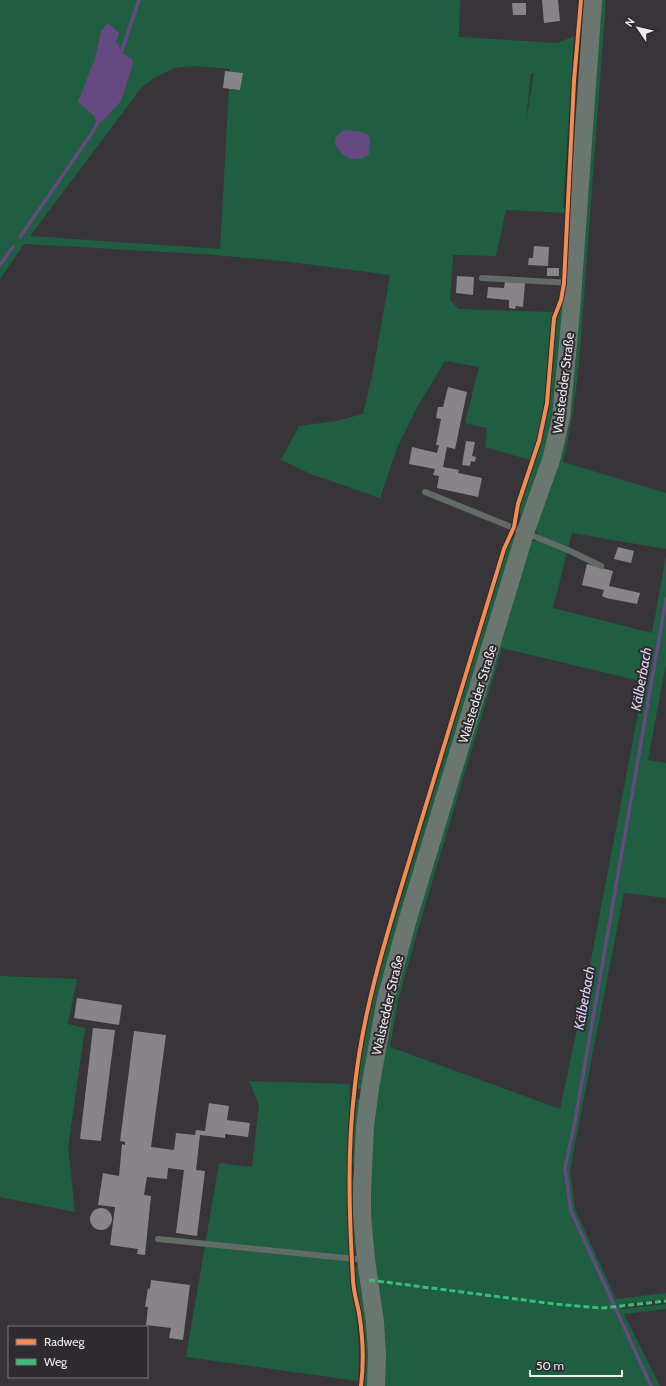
<svg xmlns="http://www.w3.org/2000/svg" width="666" height="1386" font-family="Cabin,sans-serif">
  <style>
    .green { fill: #1f5e40; fill-rule: evenodd }
    .water { fill: #664980 }
    .lines { fill: none; stroke-linecap: round; stroke-linejoin: round }
    .stream { stroke: #664980; stroke-width: 3.5 }
    .building { fill: #878588 }
    .lane { stroke: #626b66; stroke-width: 6 }
    .secondary { stroke: #6c7670; stroke-width: 18 }
    .quiet { stroke: #3abd76; stroke-width: 3; stroke-dasharray: 6 3; stroke-linecap: butt }
    .cycleway-casing { stroke: #2d2a30; stroke-width: 6 }
    .cycleway { stroke: #f68b52; stroke-width: 4 }
    .labels { text-anchor: middle; dominant-baseline: central; stroke-width: 4; stroke-linejoin: round; paint-order: stroke }
    .street-label { font-size: 13px; fill: #eeecef; stroke: #2d2a30 }
    .water-label { font-size: 14px; font-style: italic; fill: #e6d4f8; stroke: #2d2a30 }
  </style>
  <rect width="100%" height="100%" fill="#373539"/>
  <!-- green -->
  <g class="green">
    <path d="M0 0H460L459 37 558 43 574 36 563 206 566 213 506 210 496 256 453 255 450 300 459 309 553 312C548 342 548 372 544 402 541 422 536 441 530 460L485 447 487 428 465 423 479 367 445 361 415 411 397 448 380 498 311 474 281 460 299 426 336 421 363 414 373 371 390 275 283 261 202 254 24 244 0 279ZM101 31 116 42 119 46 121 52 132 59 133 64C124 91 121 107 97 125L94 116 95 58ZM192 66 230 69 220 249 30 236 124 111 140 89 152 79 175 68ZM531 73H534L526 123V122Z"/>
    <path d="M598 0H606L580 350C577 389 572 424 563 462L666 493V549L572 533 553 608 652 633 666 556V663L648 760 666 763V898L624 893 570 1170 575 1209 616 1299 666 1293V1299L619 1305 622 1309 666 1304V1309L624 1314 660 1386H382L369 1215 372 1127 391 1001 531 541H536L538 534 535 528 556 461ZM502 648 644 682 587 981 560 1109 390 1047 398 1001 419 926Z"/>
    <polygon points="562,305 566,305 558,404 546,454 522,520 520,514 520,504 541,441 549,403 555,329 557,317"/>
    <path d="M513 538 516 539 363 1089H357C363 1042 372 998 385 953L506 551 509 543Z"/>
    <polygon points="0,976 77,979 68,1024 85,1028 68,1148 75,1212 0,1197"/>
    <polygon points="249,1081 350,1084 347,1193 350,1282 356,1316 359,1348 358,1381 186,1357 219,1163 252,1167 259,1105"/>
    <polygon points="356,1099 364,1100 355,1165 353,1164 352,1160 353,1119"/>
    <path d="M354 1174 356 1176 357 1248 354 1250C351 1230 348 1194 354 1174Z"/>
    <path d="M357 1266 359 1267 369 1322 370 1386H364C370 1345 357 1307 355 1267Z"/>
  </g>
  <!-- water -->
  <g class="water">
    <polygon points="108,23 119,33 116,42 119,46 121,52 132,59 133,64 121,101 106,118 97,125 94,116 78,102 95,58 101,31"/>
    <path d="M347 130C369 133 372 131 369 154 348 172 318 136 347 130Z"/>
  </g>
  <g class="lines">
    <!-- stream -->
    <g class="stream">
      <polyline points="120,56 139,0"/>
      <polyline points="20,237 94,130 98,122"/>
      <polyline points="0,265 13,247"/>
      <polyline points="651,1386 571,1211 565,1168 575,1121 666,599"/>
    </g>
  </g>
  <!-- building -->
  <g class="building">
    <polygon points="542,0 558,0 560,21 544,23"/>
    <polygon points="512,3 526,3 526,15 513,15"/>
    <polygon points="225,71 243,73 240,90 223,88"/>
    <polygon points="534,246 549,247 548,266 528,265 529,258 533,258"/>
    <rect x="547" y="268" width="12" height="8"/>
    <polygon points="457,276 474,277 473,295 456,293"/>
    <polygon points="505,282 525,283 523,307 516,306 515,309 509,308 509,300 487,298 488,287 504,288"/>
    <polygon points="448,387 467,392 455,449 447,447 443,467 459,470 458,473 482,478 478,497 437,488 439,476 433,475 435,469 409,464 412,447 437,453 439,445 436,445 441,419 436,418 438,407 443,407"/>
    <polygon points="466,441 475,442 472,456 476,457 475,462 471,461 470,466 462,465"/>
    <polygon points="618,547 634,551 631,563 614,559"/>
    <polygon points="587,564 613,571 609,586 640,593 637,604 606,598 602,596 604,590 582,585"/>
    <polygon points="77,998 122,1005 119,1025 74,1018"/>
    <polygon points="93,1028 115,1030 101,1141 80,1139"/>
    <polygon points="134,1031 166,1035 151,1147 174,1150 176,1133 195,1135 196,1130 205,1131 209,1103 229,1106 227,1120 250,1123 248,1137 225,1134 225,1138 200,1135 196,1170 205,1171 197,1236 176,1233 184,1170 168,1168 167,1179 147,1177 144,1195 151,1196 145,1255 137,1254 138,1249 110,1245 115,1207 98,1205 103,1173 119,1176 122,1144 125,1145 125,1142 120,1141"/>
    <circle cx="101" cy="1219" r="11"/>
    <polygon points="151,1280 190,1285 183,1340 169,1338 171,1328 146,1325 148,1307 145,1307 148,1288 150,1289"/>
  </g>
  <g class="lines">
    <!-- lane -->
    <g class="lane">
      <polyline points="482,278 572,283"/>
      <polyline points="425,492 568,550 601,566"/>
      <polyline points="158,1239 365,1260"/>
    </g>
    <!-- secondary -->
    <polyline class="secondary" points="376,1386 377,1354 375,1322 366,1260 362,1214 362,1191 365,1126 370,1088 386,999 407,922 525,533 551,460 561,418 571,311 593,0"/>
    <!-- quiet -->
    <polyline class="quiet" points="369,1280 555,1304 589,1307 603,1308 666,1301"/>
    <!-- cycleway casing -->
    <g class="cycleway-casing">
      <path id="cycleway" d="M361 1386C364 1362 363 1337 359 1313 357 1302 353 1290 353 1279 349 1214 347 1149 355 1085 364 1001 392 919 416 838 446 742 474 645 504 549L514 527 518 504 539 441 547 403 554 318 561 300 564 283 574 81 581 0"/>
    </g>
    <!-- cycleway -->
    <use href="#cycleway" class="cycleway"/>
  </g>
  <g class="labels">
    <!-- street labels -->
    <g class="street-label">
      <text transform="translate(563 383) rotate(-83)">Walstedder Straße</text>
      <text transform="translate(477 694) rotate(-73)">Walstedder Straße</text>
      <text transform="translate(387 1005) rotate(-77)">Walstedder Straße</text>
    </g>
    <!-- water labels -->
    <g class="water-label">
      <text transform="translate(641 679) rotate(-80)">Kälberbach</text>
      <text transform="translate(584 998) rotate(-80)">Kälberbach</text>
    </g>
  </g>
  <!-- legend -->
  <rect x="8" y="1326" width="140" height="52" fill="#2d2a30" stroke="#7a787c"/>
  <rect x="16" y="1339" width="20" height="6" fill="#f68b52" stroke="#7a787c"/>
  <text x="44" y="1346" font-size="12" fill="#eeecef">Radweg</text>
  <rect x="16" y="1359" width="20" height="6" fill="#3abd76" stroke="#7a787c"/>
  <text x="44" y="1366" font-size="12" fill="#eeecef">Weg</text>
  <!-- north arrow -->
  <g transform="translate(638 28) rotate(305)" stroke="#2d2a30" stroke-width="3" paint-order="stroke">
  <path d="M0-3L7 15L0 10L-7 15Z" fill="#eeecef"/>
  <text y="-6" font-size="11" font-weight="bold" text-anchor="middle" fill="#eeecef">N</text>
  </g>
  <!-- scale -->
  <path d="M530 1370v6h92v-6" fill="none" stroke="#eeecef" stroke-width="2"/>
  <text x="536" y="1370" font-size="12" fill="#eeecef" stroke="#2d2a30" stroke-width="3" paint-order="stroke">50 m</text>
</svg>
